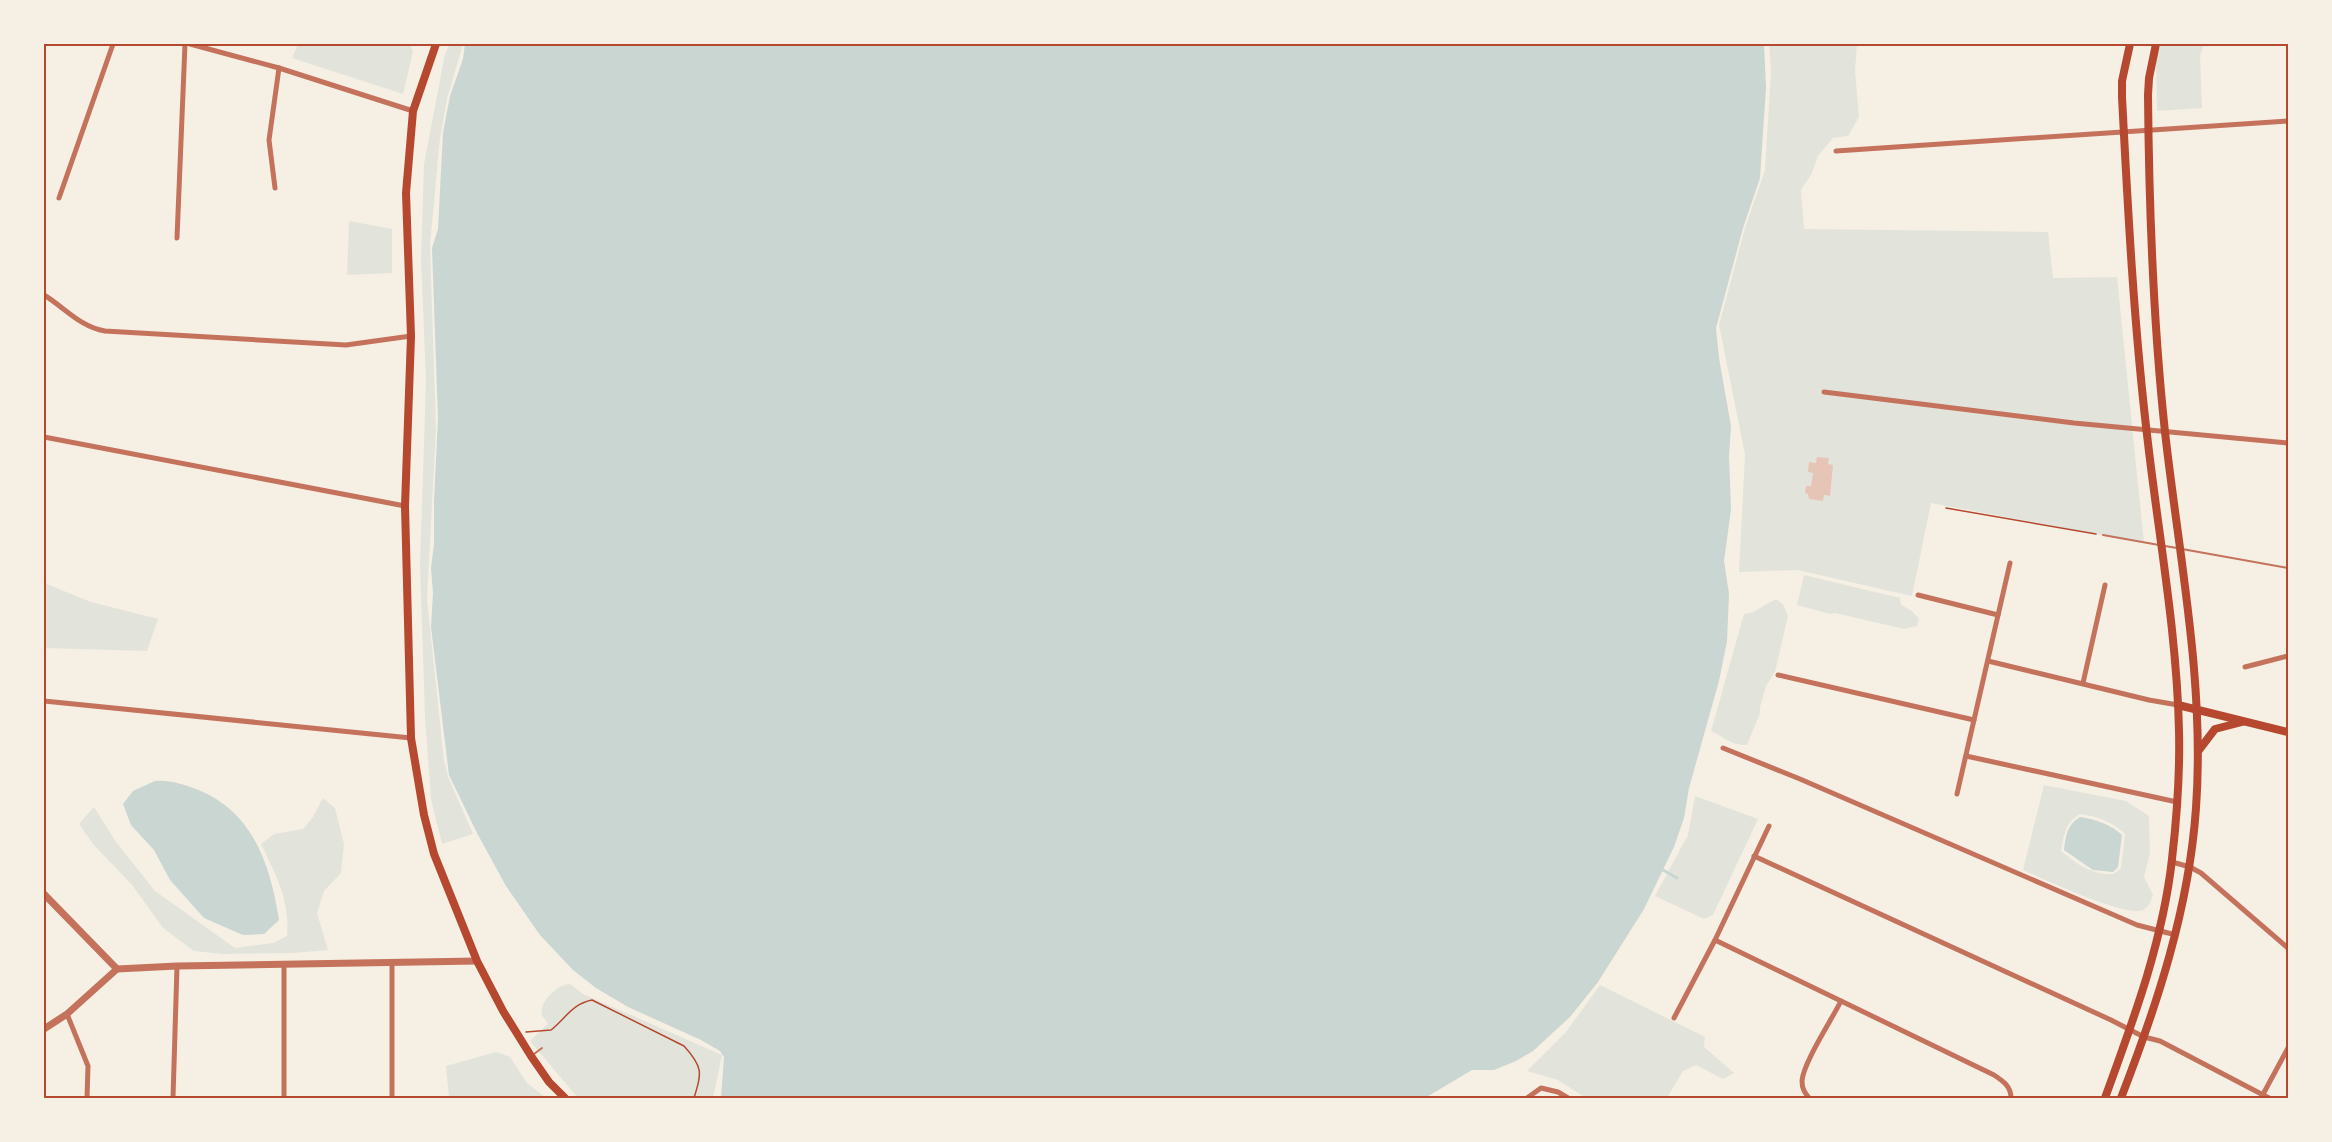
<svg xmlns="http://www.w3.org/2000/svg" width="2332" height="1142" font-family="Overpass,sans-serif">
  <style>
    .green { fill: #e2e4dc; fill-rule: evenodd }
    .water { fill: #c9d6d2 }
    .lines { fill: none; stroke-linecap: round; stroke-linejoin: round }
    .stream { stroke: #c9d6d2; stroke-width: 3 }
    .building { fill: #e6c5b7 }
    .path { stroke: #b5482f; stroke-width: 1.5 }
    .service { stroke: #c5725c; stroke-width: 2 }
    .minor { stroke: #c5725c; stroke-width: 5 }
    .tertiary { stroke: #c5725c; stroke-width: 7 }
    .secondary { stroke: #b5482f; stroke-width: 8 }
    .primary { stroke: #b5482f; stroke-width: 8 }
    .neatline { fill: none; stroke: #b5482f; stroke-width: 2 }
  </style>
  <rect width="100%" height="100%" fill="#f6efe4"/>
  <!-- green -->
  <g class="green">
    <polygon points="298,44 410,44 413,52 403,94 292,58"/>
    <polygon points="450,44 463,44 447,99 440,138 430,245 436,429 427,599 444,761 449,779 473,834 442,844 431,799 425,718 420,564 426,380 421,259 424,164 445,54"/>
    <polygon points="1769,44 1857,44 1855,71 1859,117 1848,136 1833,138 1818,156 1812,173 1801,190 1804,229 2048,232 2053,278 2117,277 2144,543 1931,503 1912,596 1797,570 1739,572 1745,455 1719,325 1745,228 1765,170 1771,70"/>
    <polygon points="2162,44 2204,44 2200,56 2202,108 2157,111 2156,53"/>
    <polygon points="349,221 392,229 392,273 347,275"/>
    <polygon points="1804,575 1900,598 1901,605 1912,611 1919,619 1917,626 1904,629 1835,613 1830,614 1797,605"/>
    <polygon points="44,583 91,602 158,619 147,651 44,648"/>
    <path d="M1776 599 1783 604 1788 616 1775 672 1766 686 1760 707V713L1747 745C1729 745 1725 737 1711 731L1744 614 1753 612Z"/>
    <path d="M2044 785 2126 801 2149 816 2150 854 2144 877 2153 895C2151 901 2149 907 2143 910 2126 918 2043 879 2023 870ZM2080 814C2096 816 2113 822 2125 834L2121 868 2114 874C2092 875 2078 865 2061 851 2064 835 2065 823 2080 814Z"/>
    <polygon points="1695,796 1758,819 1713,915 1704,919 1655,896 1688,835"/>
    <path d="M323 798 335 808 344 844 341 873 324 891 317 913 328 950 293 953 222 954 194 951 163 928 132 885 93 844 79 824 94 807 116 842 155 891 235 948 273 943 287 936C290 899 276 876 261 844L274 834 303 829 313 817Z"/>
    <path d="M570 984 583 994 722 1055 713 1098H578L530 1041 548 1024C548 1024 543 1016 542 1016 538 1002 558 984 570 984Z"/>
    <polygon points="1600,985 1705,1037 1704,1047 1734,1073 1723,1079 1696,1065 1683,1071 1667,1098 1586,1098 1558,1080 1527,1071 1566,1032"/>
    <polygon points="496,1052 510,1057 527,1083 546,1098 449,1098 446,1066"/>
  </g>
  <!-- water -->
  <g class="water">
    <polygon points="465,44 1764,44 1766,88 1760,178 1743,228 1716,328 1719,358 1731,426 1729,456 1731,509 1724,561 1729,594 1727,641 1719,681 1689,788 1684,818 1674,847 1644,909 1598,982 1570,1017 1533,1051 1516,1061 1494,1070 1472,1070 1425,1098 721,1098 724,1057 720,1051 701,1040 628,1007 596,988 573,970 540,935 506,886 477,833 449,775 431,627 433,593 431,568 434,544 434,501 438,418 432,248 438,229 443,133 450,96 463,59"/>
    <path d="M155 781C171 780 181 784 196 789 253 811 270 864 279 920L264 934 243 935 204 918 170 880 154 850 131 825 123 804 133 791Z"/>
    <path d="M2080 817C2095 819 2112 825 2122 835L2118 867 2113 872 2093 870 2064 850C2066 835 2067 825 2080 817Z"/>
  </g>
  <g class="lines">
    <!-- stream -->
    <polyline class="stream" points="1663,870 1677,878"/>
  </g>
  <!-- building -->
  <polygon class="building" points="1817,457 1829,458 1828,464 1833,465 1830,496 1824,495 1823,501 1809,499 1808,494 1805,493 1806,486 1811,486 1813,473 1808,472 1809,462 1816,463"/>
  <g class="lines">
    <!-- path -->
    <g class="path">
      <polyline points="1946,508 2096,534"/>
      <path d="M526 1032 551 1030C566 1018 572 1004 592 1000L684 1046C703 1067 702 1072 694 1098"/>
    </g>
    <!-- service -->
    <g class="service">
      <polyline points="2103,535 2159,545"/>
      <polyline points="2165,546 2177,548"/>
      <polyline points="2182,549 2288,568"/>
      <polyline points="534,1054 542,1048"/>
    </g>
    <!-- minor -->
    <g class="minor">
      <polyline points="190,44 279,68 413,111"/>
      <polyline points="1836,151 2288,121"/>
      <polyline points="275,188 269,140 279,68"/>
      <polyline points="59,198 113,44"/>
      <polyline points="177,238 185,44"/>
      <path d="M44 295C64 307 80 327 105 331L346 345 411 336"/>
      <polyline points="1824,392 2074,423 2288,443"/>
      <polyline points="44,437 405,506"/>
      <polyline points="1918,595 1998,615"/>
      <polyline points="1988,661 2149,700 2178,705"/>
      <polyline points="2245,667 2288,656"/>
      <polyline points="1778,675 1974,720"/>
      <polyline points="2083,683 2105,585"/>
      <polyline points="44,701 411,738"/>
      <polyline points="1723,748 1800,779 2137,925 2176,935"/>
      <polyline points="1966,756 2177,802"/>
      <polyline points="1957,794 2010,563"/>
      <polyline points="1754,856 2111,1020 2144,1037 2160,1041 2269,1098"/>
      <polyline points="2172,862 2190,867 2201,873 2288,948"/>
      <path d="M1715 940 1994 1075C2003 1081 2011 1086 2011 1098"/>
      <polyline points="284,964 284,1098"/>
      <polyline points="67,1014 88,1066 87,1098"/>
      <polyline points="1674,1018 1715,940 1769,826"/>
      <polyline points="173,1098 177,966"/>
      <polyline points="392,1098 392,963"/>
      <polyline points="1527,1098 1541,1088 1558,1092 1568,1098"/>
      <path d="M1809 1098C1805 1093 1802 1089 1802 1081 1803 1063 1832 1019 1841 1001"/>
      <polyline points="2261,1098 2288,1048"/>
    </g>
    <!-- tertiary -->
    <g class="tertiary">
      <polyline points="44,894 117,969 177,966 477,961"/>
      <polyline points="44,1029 67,1014 117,969"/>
    </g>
    <!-- secondary -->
    <g class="secondary">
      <polyline points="2178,705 2288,732"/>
      <polyline points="2199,750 2215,729 2242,722"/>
      <path d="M2105 1098C2133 1021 2163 941 2172 859 2177 816 2180 774 2179 731 2177 635 2159 538 2148 443 2134 328 2128 212 2122 97V81L2130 44"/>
      <path d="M2121 1098C2157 1005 2189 909 2196 808 2205 682 2179 557 2165 432 2153 321 2149 208 2148 95L2149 78 2156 44"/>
    </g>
    <!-- primary -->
    <polyline class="primary" points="436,44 413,111 406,193 411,336 405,506 411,738 424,815 434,854 477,961 503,1011 531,1056 549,1082 565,1098"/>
  </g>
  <!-- border -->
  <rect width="2332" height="1142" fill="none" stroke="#f6efe4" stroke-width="90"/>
  <rect x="45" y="45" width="2242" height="1052" class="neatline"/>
</svg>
